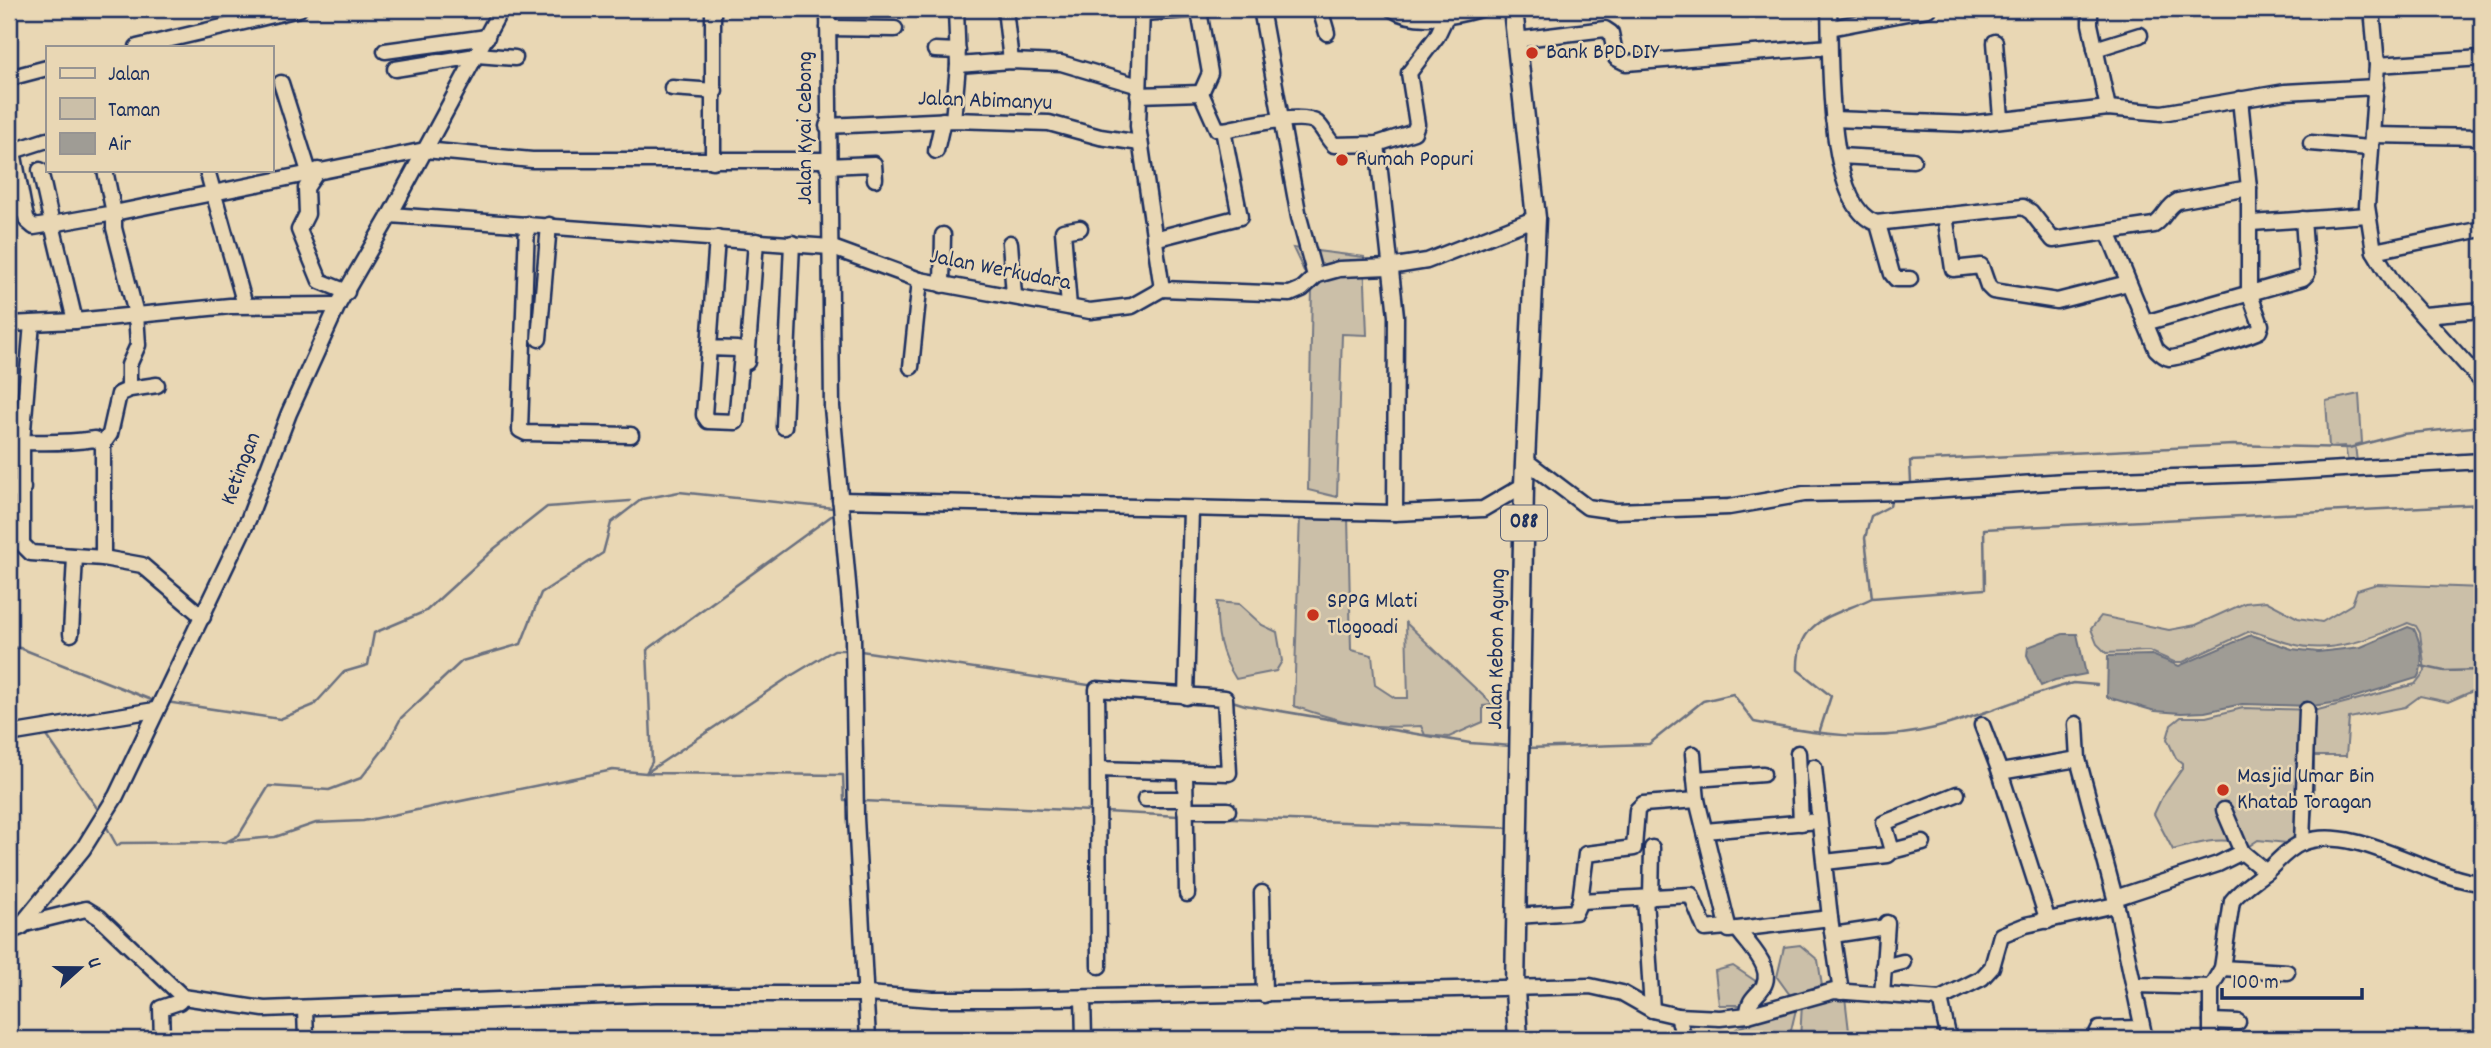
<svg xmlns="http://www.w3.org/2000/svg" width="2491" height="1048" font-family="Dekko,sans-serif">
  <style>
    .green { fill: #cbbfa8; stroke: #737783; stroke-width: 2 }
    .water { fill: #9f9c95; stroke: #6a707f; stroke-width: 2 }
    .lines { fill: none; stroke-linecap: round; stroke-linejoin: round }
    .stream { stroke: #6a707f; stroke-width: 2.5 }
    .minor-casing { stroke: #1b2f5e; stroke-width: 19 }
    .major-casing { stroke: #1b2f5e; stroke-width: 23 }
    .minor { stroke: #e9d7b4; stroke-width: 14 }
    .major { stroke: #e9d7b4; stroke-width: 18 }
    .poi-dot { fill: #c8321e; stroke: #e9d7b4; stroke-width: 2.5 }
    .labels { text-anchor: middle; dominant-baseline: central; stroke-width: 5; stroke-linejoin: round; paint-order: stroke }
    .shield { fill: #e9d7b4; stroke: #596178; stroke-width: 2 }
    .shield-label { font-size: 21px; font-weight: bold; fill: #1b2f5e }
    .poi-label { font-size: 23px; fill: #1b2f5e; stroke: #e9d7b4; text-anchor: start }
    .street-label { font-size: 23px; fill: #1b2f5e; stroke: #e9d7b4 }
  </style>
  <rect width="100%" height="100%" fill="#e9d7b4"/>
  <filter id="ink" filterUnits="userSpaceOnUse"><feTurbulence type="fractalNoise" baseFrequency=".0143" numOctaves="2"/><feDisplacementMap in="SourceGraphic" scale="14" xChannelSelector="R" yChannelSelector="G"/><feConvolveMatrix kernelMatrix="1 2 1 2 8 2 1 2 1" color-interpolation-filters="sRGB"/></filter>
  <g filter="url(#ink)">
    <!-- green -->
    <g class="green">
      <polygon points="1293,248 1364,257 1367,335 1342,334 1337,497 1308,490 1312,288"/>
      <polygon points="2359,394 2362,443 2355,445 2357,462 2348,463 2345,446 2329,447 2326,401"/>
      <path d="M1300 513 1348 516 1351 650 1372 655 1375 685 1395 698H1408L1406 623 1493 705 1483 706V722L1449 737 1425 735 1421 726C1369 729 1343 723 1294 706Z"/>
      <path d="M2377 584 2482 588V687L2448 702 2420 696 2405 707 2349 718 2346 756H2314V799L2309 831 2287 843 2258 840 2249 846C2222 835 2200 843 2173 850L2154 814 2161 799 2182 769V763L2176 758 2167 739 2171 725 2181 717H2206L2243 708 2318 710 2415 684 2425 671 2420 633 2416 626 2408 623C2371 638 2332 655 2292 644 2278 641 2264 634 2250 631L2183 662H2174L2149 651 2106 653 2097 644 2091 629 2101 616 2169 630 2196 625 2245 603 2266 601 2298 618 2322 622 2352 604 2357 590Z"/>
      <path d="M1217 602 1239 604 1262 625 1277 632 1282 661 1276 671 1236 679C1220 654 1216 632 1217 602Z"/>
      <polygon points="1800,945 1818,960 1822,986 1790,995 1777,977 1784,947"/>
      <polygon points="1733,966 1757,982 1742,1005 1719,1005 1715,971"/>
      <polygon points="1845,997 1849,1031 1908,1033 1912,1039 1800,1039 1802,1004 1814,998"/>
      <polygon points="1797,1005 1789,1039 1742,1039 1736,1029"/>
    </g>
    <!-- water -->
    <g class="water">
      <path d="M2408 627 2414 629C2421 642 2425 666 2417 678L2339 702 2312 706 2242 704 2205 712 2181 713 2155 711 2107 697 2108 656 2152 655 2179 666 2251 635 2292 649 2318 652 2361 647Z"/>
      <polygon points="2063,634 2077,634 2086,674 2055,680 2041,686 2027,655 2028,647"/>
    </g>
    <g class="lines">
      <!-- stream -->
      <g class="stream">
        <polyline points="1895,485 1911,483 1910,461 2233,445 2349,448 2402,434 2482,426"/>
        <polyline points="847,509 871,508"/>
        <polyline points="834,514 647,650 652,762 646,773 843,775 844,800 848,800"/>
        <polyline points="1872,598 1985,589 1984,529 2482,504"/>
        <polyline points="9,647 20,648 154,701"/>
        <polyline points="861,651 1095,686"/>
        <polyline points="2421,666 2444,671 2482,670"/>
        <polyline points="1229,700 1245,705 1470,743 1512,746"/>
        <polyline points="166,702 280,719 314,705 344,672 368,665 374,633 426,611 495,548 547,507 630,501"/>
        <polyline points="45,733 99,811"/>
        <path d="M1819 733 1831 696 1798 670C1796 618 1836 616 1872 598L1865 538 1871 516 1890 506 1891 500"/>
        <path d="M1527 748 1649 744 1703 701 1733 694 1754 722C1813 734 1875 743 1935 728 1982 716 2026 695 2073 683L2097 685"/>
        <polyline points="863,801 1091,811"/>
        <polyline points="1106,812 1178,816"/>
        <polyline points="1206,817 1511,828"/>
        <polyline points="105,824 117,846 121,843 226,842 239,835 269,786 329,790 361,778 386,746 401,718 462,661 521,644 541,593 603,553 611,523 642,499 679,492 833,508"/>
        <polyline points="230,841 275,837 316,823 363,821 613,770 646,773 789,677 834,650 847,650"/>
      </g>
      <!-- minor casing -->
      <g class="minor-casing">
        <g id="minor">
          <polyline points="828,9 832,407 853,638 856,818 868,1039"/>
          <polyline points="1005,9 1011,61"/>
          <polyline points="1142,9 1138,126 1162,289"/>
          <polyline points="1261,9 1299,217 1315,276"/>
          <polyline points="1320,9 1327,33"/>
          <path d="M1392 9C1416 25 1455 16 1480 9"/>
          <path d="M1829 9C1831 53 1825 206 1876 223L2023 207 2031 212 2053 240 2154 225C2165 218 2166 207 2178 201L2249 188 2240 99"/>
          <polyline points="2090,9 2090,24 2108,108"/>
          <polyline points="2372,9 2377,65 2367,206 2374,251 2393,283 2482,382"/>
          <polyline points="1199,11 1210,73 1201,93"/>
          <polyline points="1142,13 1206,9"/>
          <polyline points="828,28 895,29"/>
          <polyline points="1830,28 1928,9"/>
          <polyline points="1516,40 1605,29 1611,33 1616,58 1626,63 1829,47"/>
          <polyline points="1995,42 2001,118"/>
          <polyline points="137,47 299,9"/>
          <polyline points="2095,49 2140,35"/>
          <polyline points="935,50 958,51"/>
          <polyline points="385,51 487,37"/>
          <polyline points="477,55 515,58"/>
          <polyline points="958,65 1011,61 1061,63 1139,86"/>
          <polyline points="2377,65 2482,58"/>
          <polyline points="395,69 476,56"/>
          <polyline points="9,78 47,68"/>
          <polyline points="281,83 309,172"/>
          <polyline points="672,88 715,91"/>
          <path d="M1138 95 1201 93 1217 129 1223 130C1242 127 1302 111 1317 123 1324 129 1327 139 1334 145L1377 144 1414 132 1417 124 1409 73 1437 36 1446 17"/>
          <polyline points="1833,119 1968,124 2108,108 2162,113 2285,92 2376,87"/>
          <polyline points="953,120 958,65 956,9"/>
          <polyline points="827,126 953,120 1049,123 1100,137 1140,143"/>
          <polyline points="2372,135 2482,137"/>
          <polyline points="2311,143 2369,148"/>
          <polyline points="1377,144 1396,316 1395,513"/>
          <polyline points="936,151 943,120"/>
          <polyline points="1839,156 1913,160"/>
          <polyline points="713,161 713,9"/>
          <polyline points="827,166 874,164 875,179"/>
          <polyline points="207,170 245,305"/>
          <polyline points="318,170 306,188 307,214 299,230 320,281 347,292"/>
          <polyline points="24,209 13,151 47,140"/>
          <polyline points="9,211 24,209 27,221 34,227 52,224 40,170"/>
          <polyline points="390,215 830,247 920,280 1090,311 1132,306 1162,289"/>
          <polyline points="1945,215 1953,269 1981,266 1988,286 1993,291 2057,301 2128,283"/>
          <polyline points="2251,223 2368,215"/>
          <polyline points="527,224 520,430 526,433 631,435"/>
          <polyline points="1878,224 1892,274 1896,279 1910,279"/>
          <path d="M2108 232 2156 349C2160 353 2164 357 2169 358 2177 359 2248 336 2259 331L2261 325 2249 292V188"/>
          <polyline points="1154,239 1240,217 1223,130"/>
          <polyline points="1010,243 1014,295"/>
          <polyline points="2374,251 2482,229"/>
          <polyline points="942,285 943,235"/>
          <polyline points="1162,289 1290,294 1302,289 1317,275 1339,269 1389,267 1427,261 1536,218"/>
          <polyline points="1069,307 1063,231 1080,228"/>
          <polyline points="2424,315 2482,310"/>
          <polyline points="75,321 52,224 114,213 105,170"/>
          <polyline points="2145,323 2303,278 2307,274 2303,219"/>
          <polyline points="9,324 75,321 230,306 338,305"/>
          <polyline points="539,339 549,225"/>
          <polyline points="709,348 737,349 742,354 736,422 708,421 704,415 717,238"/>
          <polyline points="747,362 756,241"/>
          <polyline points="911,367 920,280"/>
          <polyline points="129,389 129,365 138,345 136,314 114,228 114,213 425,150 532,160 827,160"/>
          <polyline points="784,427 792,243"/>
          <path d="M9 441C38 443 66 443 95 439L103 444V558L31 553 22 544V442L32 323"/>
          <polyline points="103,444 110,434 119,394 130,389 157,385"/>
          <polyline points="1525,460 1587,507 1615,511 1729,507 1804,494 1902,492 2065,481 2255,474 2482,461"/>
          <polyline points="9,490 23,488"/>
          <polyline points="840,500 1395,513 1483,509 1524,485"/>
          <polyline points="103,558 142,565 203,617"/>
          <polyline points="71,634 75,557"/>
          <polygon points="1097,689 1225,698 1229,773 1098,769"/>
          <polyline points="1186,697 1191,509"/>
          <polyline points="2076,724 2078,759"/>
          <polyline points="1982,725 2000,772"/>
          <polyline points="9,734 155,710"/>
          <polyline points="1798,753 1801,823"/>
          <polyline points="1693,754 1695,779"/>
          <polyline points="1814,767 1830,918"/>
          <polyline points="1098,769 1099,966"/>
          <polyline points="1185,772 1187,894"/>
          <polyline points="1145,799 1185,799"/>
          <polyline points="1697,800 1695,779 1763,774"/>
          <polyline points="1185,810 1228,810"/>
          <polyline points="2224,810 2242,852 2266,872"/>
          <polyline points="1705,831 1819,821"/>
          <polyline points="2302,843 2307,710"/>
          <polyline points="1892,851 1923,843"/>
          <polyline points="1825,862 1888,855 1892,851 1884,823 1957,794"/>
          <polyline points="1262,893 1264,995"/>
          <polyline points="1645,898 1652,1010"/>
          <polyline points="1651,898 1652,848"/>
          <polyline points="2115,898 2218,864 2242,852"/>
          <polyline points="1580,901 1691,895 1705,929 1727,927"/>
          <polyline points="1517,916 1575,912 1580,901 1586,854 1634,848 1637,810 1643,804 1697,800 1729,930 1830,918 1841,992"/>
          <polyline points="2048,921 2000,772 2078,759 2115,898 2145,1039"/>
          <polyline points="21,925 86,909 99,917 183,997 264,1009 656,994 867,994 933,999 1008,999 1590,986 1622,993 1652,1010 1678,1016 1720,1018 1748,1015 1834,991 1940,999 1982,978 1992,967 2001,935 2026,925 2115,905"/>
          <polyline points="21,925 83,849 116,796 249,518 289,413 338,305 390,215 501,9"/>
          <path d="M1739 931C1750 947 1778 971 1760 991 1752 999 1748 1003 1748 1015"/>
          <polyline points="1833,935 1886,927"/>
          <polyline points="1883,967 1903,962"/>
          <polyline points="2222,968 2287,972"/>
          <path d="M2136 985 2211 987 2222 968 2232 901C2241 889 2256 880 2268 870 2278 861 2289 848 2302 843 2354 822 2431 880 2482 883"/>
          <polyline points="2211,987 2211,1039"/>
          <polyline points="1882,995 1887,923"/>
          <polyline points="1083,998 1084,1039"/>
          <polyline points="1940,999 1949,1039"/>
          <polyline points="305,1009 306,1039"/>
          <polyline points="1678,1016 1684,1039"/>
          <polyline points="2211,1021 2238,1022"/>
          <polyline points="162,1039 161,1008 179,1002 183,997"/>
          <polyline points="2094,1039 2099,1029 2142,1028"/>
        </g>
      </g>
      <!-- major casing -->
      <g class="major-casing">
        <g id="major">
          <polyline points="1513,9 1536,218 1524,485 1515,989 1518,1039"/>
          <polyline points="9,930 21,925"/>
        </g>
      </g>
      <!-- minor -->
      <use href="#minor" class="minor"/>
      <!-- major -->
      <use href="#major" class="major"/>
    </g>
  </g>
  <!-- markers -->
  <g class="poi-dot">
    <circle cx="1532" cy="53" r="7"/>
    <circle cx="1342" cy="160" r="7"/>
    <circle cx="1313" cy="615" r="7"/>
    <circle cx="2223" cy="790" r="7"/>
  </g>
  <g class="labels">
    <!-- shield labels -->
    <rect class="shield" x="1501" y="505.5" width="46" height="35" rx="5"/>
    <g class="shield-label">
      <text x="1524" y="523">088</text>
    </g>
    <!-- poi labels -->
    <g class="poi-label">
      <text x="1546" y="53">Bank BPD DIY</text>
      <text x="1356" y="160">Rumah Popuri</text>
      <text x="1327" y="602">SPPG Mlati<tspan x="1327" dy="26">Tlogoadi</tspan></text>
      <text x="2237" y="777">Masjid Umar Bin<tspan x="2237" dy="26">Khatab Toragan</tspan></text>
    </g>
    <!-- street labels -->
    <g class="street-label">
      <text transform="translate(985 102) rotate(2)">Jalan Abimanyu</text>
      <text transform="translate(806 128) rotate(-90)">Jalan Kyai Cebong</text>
      <text transform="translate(1000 271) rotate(11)">Jalan Werkudara</text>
      <text transform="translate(242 469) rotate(-69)">Ketingan</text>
      <text transform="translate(1498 649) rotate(-89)">Jalan Kebon Agung</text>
    </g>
  </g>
  <!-- margin -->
  <rect width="2491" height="1048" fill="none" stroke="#e9d7b4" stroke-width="35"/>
  <rect x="18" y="18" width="2456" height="1013" fill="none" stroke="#1b2f5e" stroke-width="2.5" filter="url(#ink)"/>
  <!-- legend -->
  <rect x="46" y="46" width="228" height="126" fill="#e9d7b4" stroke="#979492" stroke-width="2"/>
  <rect x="60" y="68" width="35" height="10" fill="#e9d7b4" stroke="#979492" stroke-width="2"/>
  <text x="108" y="80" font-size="21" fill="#1b2f5e">Jalan</text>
  <rect x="60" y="98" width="35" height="21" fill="#cbbfa8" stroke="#979492" stroke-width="2"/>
  <text x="108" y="116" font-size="21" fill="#1b2f5e">Taman</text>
  <rect x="60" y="133" width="35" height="21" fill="#9f9c95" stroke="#979492" stroke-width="2"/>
  <text x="108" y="150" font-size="21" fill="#1b2f5e">Air</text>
  <!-- north arrow -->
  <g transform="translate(80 968) rotate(69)" stroke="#e9d7b4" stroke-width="5" paint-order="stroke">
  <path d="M0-5L12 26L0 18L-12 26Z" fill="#1b2f5e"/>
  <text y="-10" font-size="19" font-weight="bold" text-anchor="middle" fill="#1b2f5e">U</text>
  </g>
  <!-- scale -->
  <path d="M2222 988v10h140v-10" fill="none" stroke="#1b2f5e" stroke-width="3.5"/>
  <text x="2232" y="988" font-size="21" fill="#1b2f5e" stroke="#e9d7b4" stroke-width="5" paint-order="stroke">100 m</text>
</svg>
